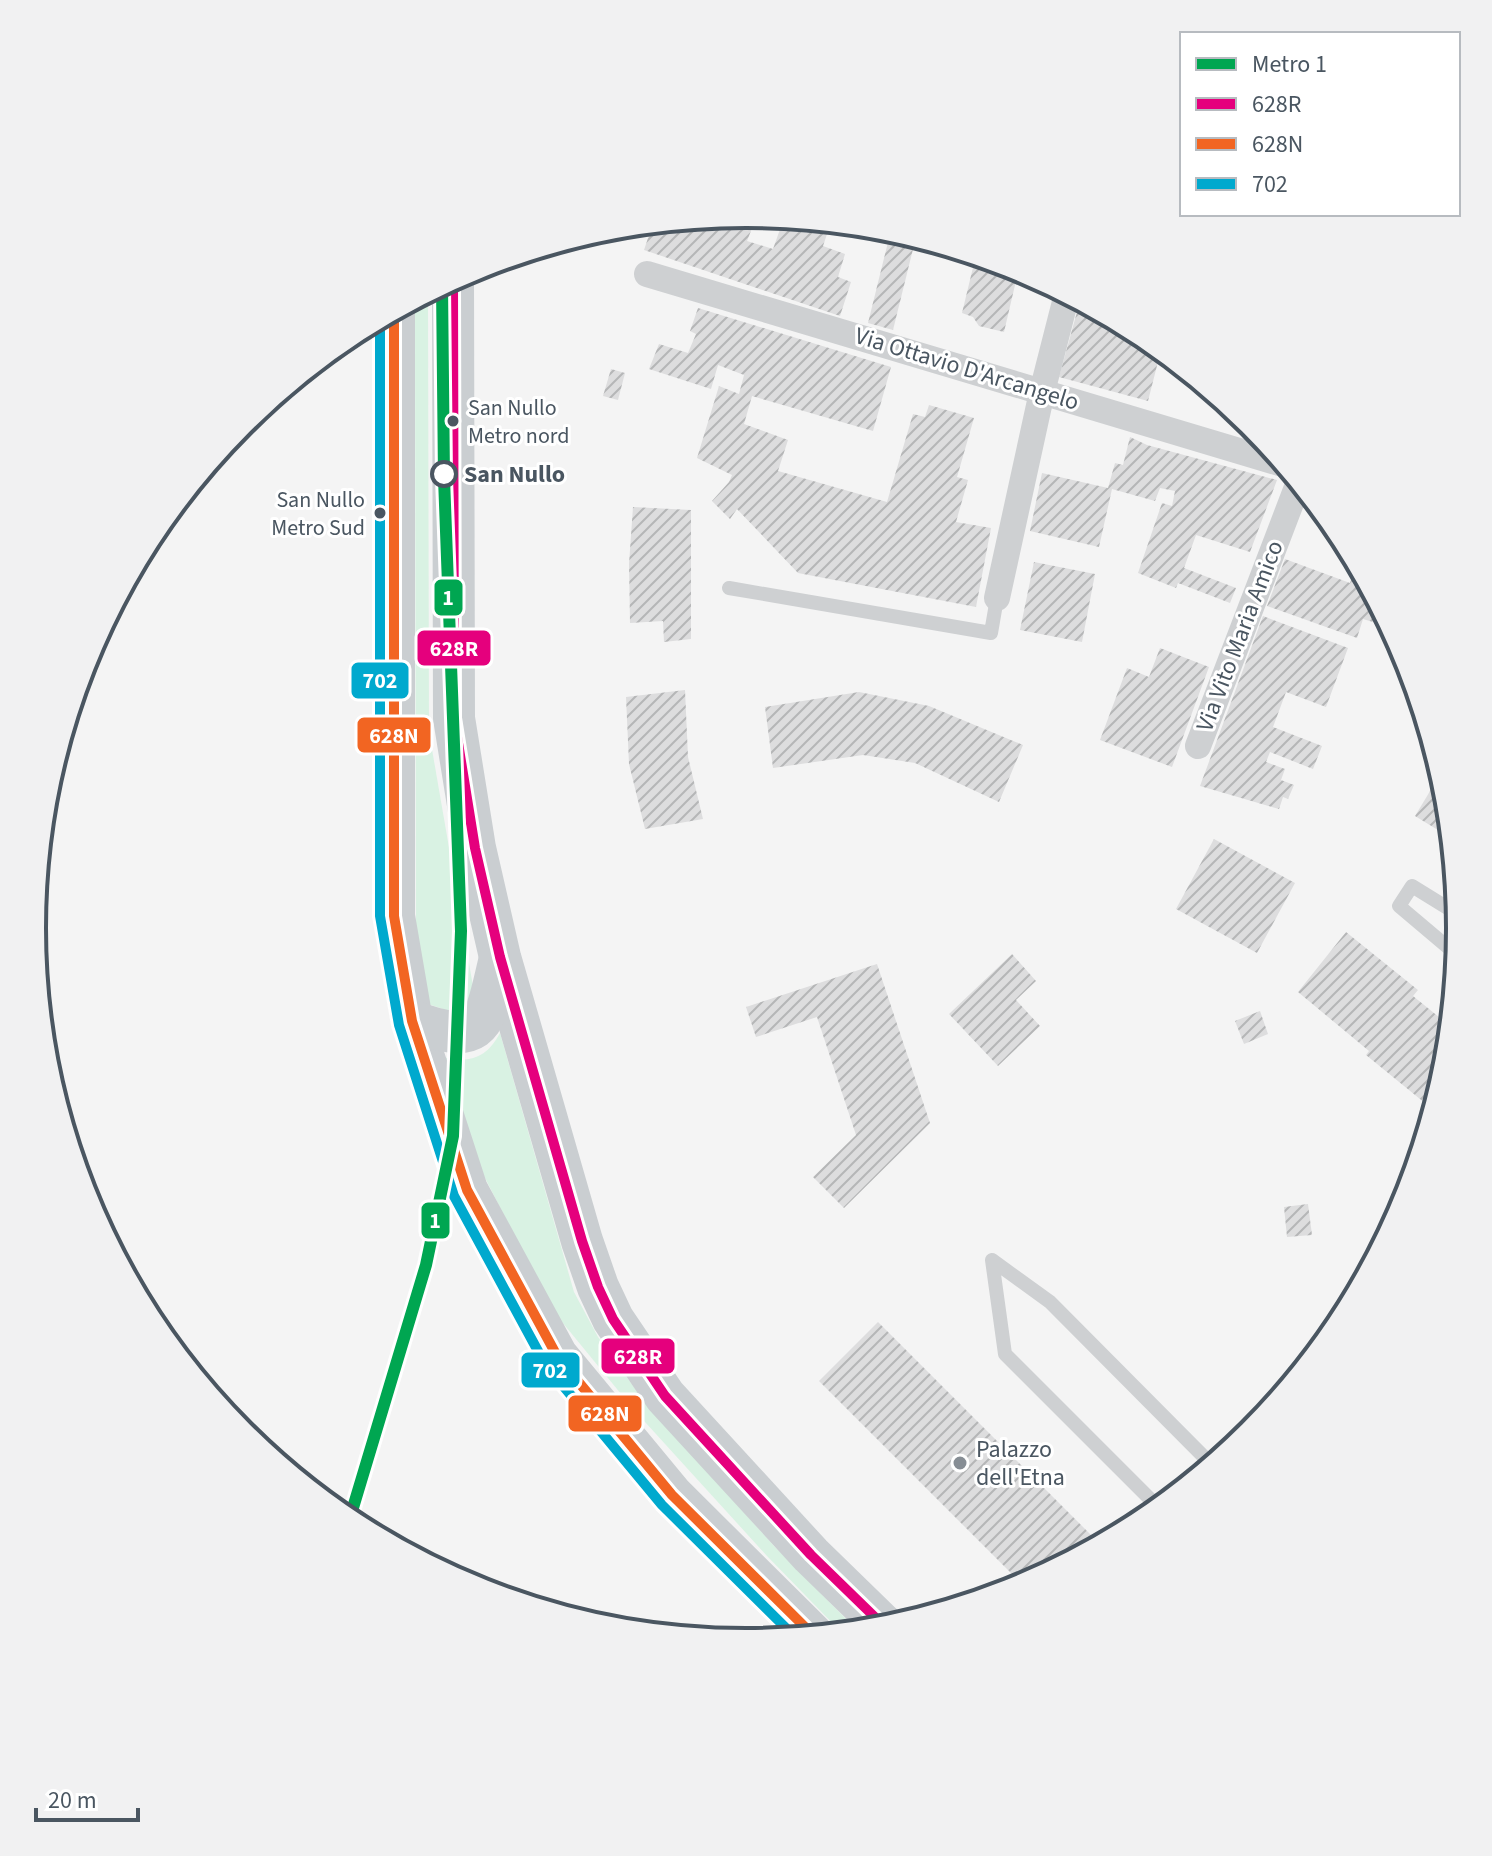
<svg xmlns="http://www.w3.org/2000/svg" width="1492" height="1856" font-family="'Source Sans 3',sans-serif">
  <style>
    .green { fill: #d9f2e3 }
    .building { fill: url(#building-hatch) }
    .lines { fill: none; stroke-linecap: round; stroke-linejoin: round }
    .lane { stroke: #ced0d2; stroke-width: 14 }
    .street { stroke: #ced0d2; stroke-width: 26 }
    .primary { stroke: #caced1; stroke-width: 42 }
    .bus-1-casing { stroke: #fff; stroke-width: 16 }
    .bus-2-casing { stroke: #fff; stroke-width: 16 }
    .bus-3-casing { stroke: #fff; stroke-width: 16 }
    .bus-1 { stroke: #e5007d; stroke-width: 10 }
    .bus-2 { stroke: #f26522; stroke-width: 10 }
    .bus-3 { stroke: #00a9ce; stroke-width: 10 }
    .metro-1-casing { stroke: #fff; stroke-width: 18 }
    .metro-1 { stroke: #00a651; stroke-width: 12 }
    .bus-dot { fill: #4a5661; stroke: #fff; stroke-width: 3 }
    .stop-dot { fill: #fff; stroke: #4a5661; stroke-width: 4 }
    .poi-dot { fill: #868d94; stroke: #fff; stroke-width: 3 }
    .labels { text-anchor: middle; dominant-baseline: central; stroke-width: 6; stroke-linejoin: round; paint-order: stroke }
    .bus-label { font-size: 22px; fill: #4a5661; stroke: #fff; text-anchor: start }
    .street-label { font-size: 24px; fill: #4a5661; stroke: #fff }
    .stop-label { font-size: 24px; font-weight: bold; fill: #4a5661; stroke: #fff; text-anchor: start }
    .poi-label { font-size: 24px; fill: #4a5661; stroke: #fff; text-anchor: start }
    .rim { fill: none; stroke: #4a5661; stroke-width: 4 }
    .line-badge { stroke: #fff; stroke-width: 3 }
    .badge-label { font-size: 22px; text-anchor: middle; font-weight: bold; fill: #fff }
  </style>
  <defs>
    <pattern id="building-hatch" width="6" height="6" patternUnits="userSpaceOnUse" patternTransform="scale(2)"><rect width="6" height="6" fill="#ddddde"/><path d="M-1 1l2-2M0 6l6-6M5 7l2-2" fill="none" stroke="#b5b6b7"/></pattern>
  </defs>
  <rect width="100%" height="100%" fill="#f4f4f4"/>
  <!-- green -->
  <g class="green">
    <polygon points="428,292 429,732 474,992 461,1015 425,1003 416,943 415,299"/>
    <path d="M500 1033 574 1292 598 1337 644 1401 774 1546 858 1631 842 1633 767 1556 635 1411 553 1311 484 1176 441 1056C468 1065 487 1058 500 1033Z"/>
  </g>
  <!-- building -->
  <g class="building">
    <polygon points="744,214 756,218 747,241 773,249 784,218 831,222 823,246 845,254 838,277 851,282 840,316 644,250 653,223"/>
    <polygon points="891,230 916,237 893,330 868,323"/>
    <polygon points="976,255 1019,268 1004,332 979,326 973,317 962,313"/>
    <polygon points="1080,301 1134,330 1131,342 1161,350 1148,401 1059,377"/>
    <polygon points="698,308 891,367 873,431 752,396 744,424 788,440 778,471 887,502 913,414 925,417 929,405 974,418 957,477 968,480 956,522 991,528 976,607 798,573 737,509 730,519 712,501 729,482 732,475 697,458 719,386 739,394 744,375 718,365 711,389 649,369 659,344 688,353 696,334 690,331"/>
    <polygon points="611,369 625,373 618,400 603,396"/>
    <polygon points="1226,403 1240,415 1238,421 1221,415"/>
    <polygon points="1130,437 1147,445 1277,480 1250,552 1196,535 1184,568 1236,588 1230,603 1178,583 1176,588 1138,573 1162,503 1172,506 1175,491 1160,488 1155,501 1112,489 1099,547 1030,531 1042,473 1108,488 1115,463 1123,465"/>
    <polygon points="633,507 691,510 691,639 664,642 663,621 630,623 629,564"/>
    <polygon points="1285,559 1350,583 1355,569 1361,571 1388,621 1378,618 1376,623 1363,619 1357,638 1267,606"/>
    <polygon points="1034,562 1095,574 1082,642 1020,630"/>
    <polygon points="1263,616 1348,648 1326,707 1286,692 1273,727 1322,746 1313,769 1270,752 1266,762 1285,769 1281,780 1294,785 1288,799 1283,797 1279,809 1200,786"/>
    <polygon points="1160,648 1209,667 1172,767 1100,740 1127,668 1149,677"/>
    <polygon points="685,690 688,757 703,819 645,829 629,764 626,697"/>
    <polygon points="859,692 929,706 1023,745 999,802 915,763 863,755 773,768 765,707"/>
    <polygon points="1441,773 1446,789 1451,838 1415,816"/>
    <polygon points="1214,839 1295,883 1257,953 1176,909"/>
    <polygon points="33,914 40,916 46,925 41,940 34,945"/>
    <polygon points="1346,932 1418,990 1413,996 1450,1026 1446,1068 1431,1117 1426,1113 1431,1108 1366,1055 1369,1051 1298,992"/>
    <polygon points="1012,954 1036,981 1016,1000 1040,1026 998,1066 949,1014"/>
    <polygon points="877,964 930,1123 844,1208 813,1177 856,1135 817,1017 756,1037 746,1007"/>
    <polygon points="1260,1011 1268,1034 1244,1044 1235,1021"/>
    <polygon points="1308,1204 1312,1235 1287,1237 1284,1207"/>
    <polygon points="878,1322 1100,1544 1023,1585 819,1381"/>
  </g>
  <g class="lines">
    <!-- lane -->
    <g class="lane">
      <polyline points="729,588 991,633 997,598"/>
      <polyline points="1457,955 1399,906 1412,886 1459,915"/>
      <polyline points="1159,1508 1005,1354 992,1260 1050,1302 1212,1465"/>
    </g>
    <!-- street -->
    <g class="street">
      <polyline points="647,274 1286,465"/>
      <polyline points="997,598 1042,392 1067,294"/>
      <polyline points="1198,746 1299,482"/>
    </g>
    <!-- primary -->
    <g class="primary">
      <polyline points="453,279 454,718 475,848 500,957 582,1241 598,1287 613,1319 665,1396 811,1555 886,1628"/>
      <polyline points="394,311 394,916 412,1021 467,1190 557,1356 672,1495 813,1635"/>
      <path d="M412 1021C487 1049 484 1023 500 958"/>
    </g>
    <!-- bus-1 casing -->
    <g class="bus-1-casing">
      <polyline id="bus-1" points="453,279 454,718 475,848 500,957 582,1241 598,1287 613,1319 665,1396 811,1555 886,1628"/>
    </g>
    <!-- bus-2 casing -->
    <g class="bus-2-casing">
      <polyline id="bus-2" points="394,311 394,916 412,1021 467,1190 557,1356 672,1495 813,1635"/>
    </g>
    <!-- bus-3 casing -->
    <g class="bus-3-casing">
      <polyline id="bus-3" points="380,318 380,916 399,1025 454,1196 545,1364 662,1505 795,1637"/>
    </g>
    <!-- bus-1 -->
    <use href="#bus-1" class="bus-1"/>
    <!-- bus-2 -->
    <use href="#bus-2" class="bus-2"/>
    <!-- bus-3 -->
    <use href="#bus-3" class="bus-3"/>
    <!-- metro-1 casing -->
    <g class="metro-1-casing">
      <polyline id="metro-1" points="349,1521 426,1265 453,1136 461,931 444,478 442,285"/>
    </g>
    <!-- metro-1 -->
    <use href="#metro-1" class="metro-1"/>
  </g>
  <!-- markers -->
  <g class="bus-dot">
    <circle cx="453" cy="421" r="7"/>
    <circle cx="380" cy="513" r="7"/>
  </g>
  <circle class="stop-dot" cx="444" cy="474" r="12"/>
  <circle class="poi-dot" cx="960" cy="1463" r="8"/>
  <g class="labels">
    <!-- bus labels -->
    <g class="bus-label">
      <text x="468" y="408">San Nullo<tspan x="468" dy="28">Metro nord</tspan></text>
      <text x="365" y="500" text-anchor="end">San Nullo<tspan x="365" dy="28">Metro Sud</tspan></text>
    </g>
    <!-- street labels -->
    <g class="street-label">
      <text transform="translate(967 369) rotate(17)">Via Ottavio D'Arcangelo</text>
      <text transform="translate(1240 636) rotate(-69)">Via Vito Maria Amico</text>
    </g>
    <!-- stop labels -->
    <g class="stop-label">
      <text x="464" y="474">San Nullo</text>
    </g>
    <!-- poi labels -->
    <g class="poi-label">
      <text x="976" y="1449">Palazzo<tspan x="976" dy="28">dell'Etna</tspan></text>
    </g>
  </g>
  <!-- crop -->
  <path d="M0 0H1492V1856H0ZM46 928a700 700 0 1 1 1400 0a700 700 0 1 1-1400 0Z" fill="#f1f1f2" fill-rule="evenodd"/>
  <path class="rim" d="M46 928a700 700 0 1 1 1400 0a700 700 0 1 1-1400 0Z"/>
  <g class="line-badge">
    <rect x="433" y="578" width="31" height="39" rx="8" fill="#00a651"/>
    <rect x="416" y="629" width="76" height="38" rx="8" fill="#e5007d"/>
    <rect x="350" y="661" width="60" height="39" rx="8" fill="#00a9ce"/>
    <rect x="356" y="716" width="76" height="38" rx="8" fill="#f26522"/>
    <rect x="420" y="1201" width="31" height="39" rx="8" fill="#00a651"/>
    <rect x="600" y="1337" width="76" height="38" rx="8" fill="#e5007d"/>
    <rect x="520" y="1351" width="61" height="38" rx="8" fill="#00a9ce"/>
    <rect x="567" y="1394" width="76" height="39" rx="8" fill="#f26522"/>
  </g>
  <g class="badge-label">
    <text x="448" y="605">1</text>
    <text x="454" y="656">628R</text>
    <text x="380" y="688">702</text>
    <text x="394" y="743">628N</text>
    <text x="435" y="1228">1</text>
    <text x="638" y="1364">628R</text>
    <text x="550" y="1378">702</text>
    <text x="605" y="1421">628N</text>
  </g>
  <!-- legend -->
  <rect x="1180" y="32" width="280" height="184" fill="#ffffff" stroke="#b7bbc0" stroke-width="2"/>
  <rect x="1196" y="58" width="40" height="12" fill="#00a651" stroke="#b7bbc0" stroke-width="2"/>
  <text x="1252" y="72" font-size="24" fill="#4a5661">Metro 1</text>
  <rect x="1196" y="98" width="40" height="12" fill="#e5007d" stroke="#b7bbc0" stroke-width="2"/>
  <text x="1252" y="112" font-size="24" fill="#4a5661">628R</text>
  <rect x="1196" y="138" width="40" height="12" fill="#f26522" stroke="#b7bbc0" stroke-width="2"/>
  <text x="1252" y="152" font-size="24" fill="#4a5661">628N</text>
  <rect x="1196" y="178" width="40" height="12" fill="#00a9ce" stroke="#b7bbc0" stroke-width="2"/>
  <text x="1252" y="192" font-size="24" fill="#4a5661">702</text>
  <!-- scale -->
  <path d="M36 1808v12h102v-12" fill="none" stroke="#4a5661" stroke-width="4"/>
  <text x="48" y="1808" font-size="24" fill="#4a5661" stroke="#ffffff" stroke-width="6" paint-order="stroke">20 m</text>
</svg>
